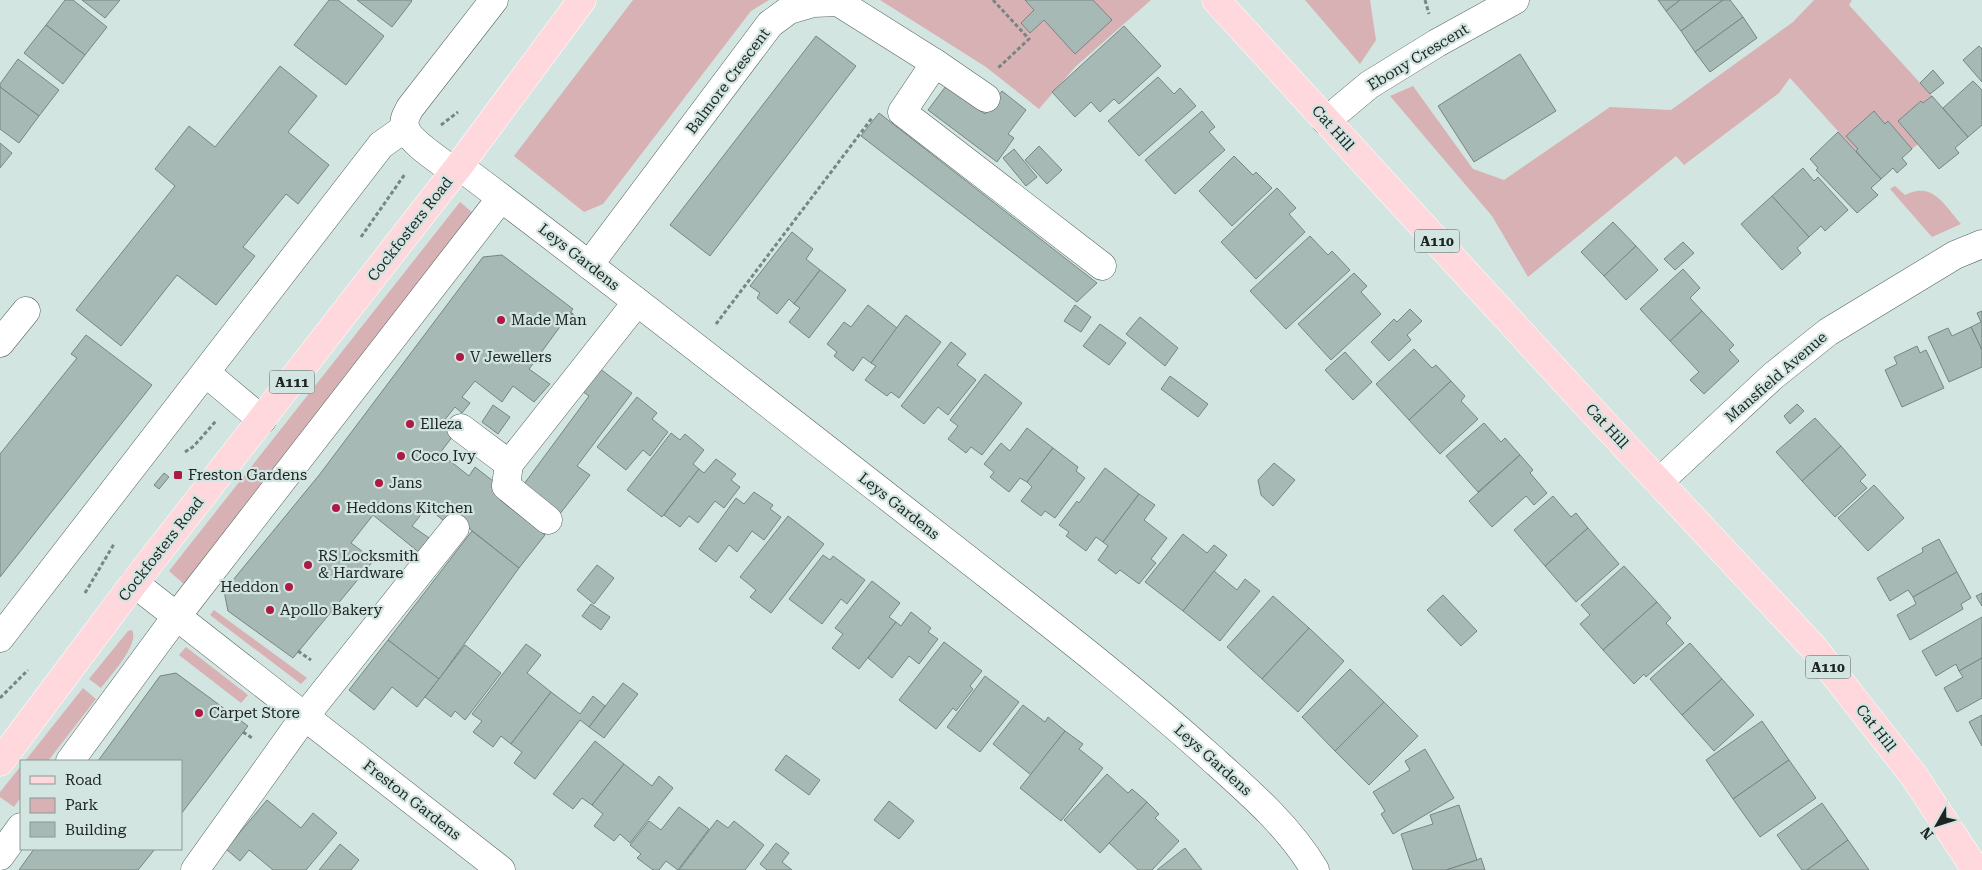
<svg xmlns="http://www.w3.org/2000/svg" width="1982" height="870" font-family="'Roboto Serif',serif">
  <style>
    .green { fill: #d8b1b5 }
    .building { fill: #a7b9b4; stroke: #768783 }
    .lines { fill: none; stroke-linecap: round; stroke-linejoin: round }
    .minor-casing { stroke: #53635f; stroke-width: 29 }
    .major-casing { stroke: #fff; stroke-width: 29 }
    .path { stroke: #788582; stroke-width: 3; stroke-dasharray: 4 2.5; stroke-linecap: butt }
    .minor { stroke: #fff; stroke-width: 28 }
    .major { stroke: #fed8dc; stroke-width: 28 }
    .poi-dot { fill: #ae1a45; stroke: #d2e5e0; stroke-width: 2 }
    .labels { text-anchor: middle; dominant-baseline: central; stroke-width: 4.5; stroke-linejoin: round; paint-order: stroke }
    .shield { fill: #d2e5e0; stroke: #535e5b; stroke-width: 1 }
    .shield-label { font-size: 14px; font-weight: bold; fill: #1d2422 }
    .street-label { font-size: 15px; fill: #1d2422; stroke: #d2e5e0 }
    .poi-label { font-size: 15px; fill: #1d2422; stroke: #d2e5e0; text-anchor: start }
  </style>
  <rect width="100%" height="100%" fill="#d2e5e0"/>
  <!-- green -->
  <g class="green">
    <polygon points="633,0 769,0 751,11 603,204 584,212 514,156"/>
    <polygon points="880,0 1151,0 1075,67 1039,109 986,67"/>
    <polygon points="1305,0 1370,0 1376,40 1360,64"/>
    <polygon points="1814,0 1852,0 1849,5 1932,96 1923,103 1921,101 1898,121 1918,144 1912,149 1888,122 1885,124 1874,111 1847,136 1858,149 1856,151 1790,78 1779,93 1684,165 1676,156 1528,277 1492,216 1390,96 1413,86 1473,169 1504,180 1610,107 1671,110 1793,22"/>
    <path d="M1895 186 1905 195C1933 181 1944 205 1961 224L1932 237 1890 189Z"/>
    <polygon points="460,202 473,213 185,585 169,571"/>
    <polygon points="214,610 307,678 301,684 210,615"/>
    <path d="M132 630C140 644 110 676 101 688L89 679 128 631Z"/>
    <polygon points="186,647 248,695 241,703 179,655"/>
    <polygon points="83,688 96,699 48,761 25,761"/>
    <polygon points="21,766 21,797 14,807 0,797 0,792"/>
  </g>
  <!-- building -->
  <g class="building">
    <polygon points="65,0 73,0 107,27 85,55 46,25"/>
    <polygon points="82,0 120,0 105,18"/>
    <polygon points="329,0 338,0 384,36 346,85 294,45"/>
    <polygon points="357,0 411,0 412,1 392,27"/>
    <polygon points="1025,0 1093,0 1112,20 1075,54 1044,20 1030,33 1021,23 1034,10"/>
    <polygon points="1658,0 1680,0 1666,11"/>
    <polygon points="1680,0 1723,0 1681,31 1666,11"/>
    <polygon points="1723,0 1730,0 1743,17 1695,52 1681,31"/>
    <polygon points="1743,17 1757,38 1710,72 1695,52"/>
    <polygon points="46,25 85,55 63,84 24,53"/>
    <polygon points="1124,26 1161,66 1119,104 1114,99 1100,112 1091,102 1075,117 1052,92"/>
    <polygon points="816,36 856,66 710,256 670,225"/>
    <polygon points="1979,46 1982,49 1982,82 1963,60"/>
    <polygon points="1520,54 1556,111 1474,162 1438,106"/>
    <polygon points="18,59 59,90 39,116 0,87 0,84"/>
    <polygon points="280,66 317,96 288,132 329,165 298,204 286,194 243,247 255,256 216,305 177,275 121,346 76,310 175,186 155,169 189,126 215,147"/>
    <polygon points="1933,70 1944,83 1930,94 1920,83"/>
    <polygon points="1158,77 1174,94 1180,88 1196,106 1139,156 1108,121"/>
    <polygon points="1973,81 1982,90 1982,125 1968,137 1943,108"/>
    <polygon points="946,86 985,114 1002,91 1026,110 1008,134 1014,138 997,162 928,110"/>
    <polygon points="0,87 39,116 19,143 0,129"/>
    <polygon points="1932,96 1968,137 1955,148 1959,153 1939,169 1898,121 1921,101 1923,103"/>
    <polygon points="1202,111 1215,127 1209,132 1225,150 1175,194 1145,160"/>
    <polygon points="1874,111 1885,124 1888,121 1912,149 1902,158 1907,164 1897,173 1893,168 1881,179 1856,151 1858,149 1846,136"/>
    <polygon points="879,113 1097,283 1077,302 861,136"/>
    <polygon points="1838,132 1881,179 1871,188 1878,195 1857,213 1816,170 1818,168 1810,159"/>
    <polygon points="0,143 12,153 0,168"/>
    <polygon points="1039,146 1062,170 1047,184 1025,160"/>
    <polygon points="1014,149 1037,177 1026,186 1003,158"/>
    <polygon points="1234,156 1253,175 1256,172 1272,188 1232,226 1199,191"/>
    <polygon points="1803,168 1814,181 1818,177 1848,210 1825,231 1821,226 1809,237 1772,196"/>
    <polygon points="1277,188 1296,208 1289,214 1305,232 1256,279 1221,242"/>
    <polygon points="1772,196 1809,237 1797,248 1801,253 1782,270 1741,224"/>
    <polygon points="1613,222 1636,246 1604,276 1581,252"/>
    <polygon points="792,232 813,249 806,259 820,270 794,304 789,299 777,314 757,298 760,293 750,286"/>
    <polygon points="1310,236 1328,255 1332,251 1350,270 1286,329 1250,291"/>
    <polygon points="1683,242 1694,253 1675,270 1664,259"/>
    <polygon points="1636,246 1658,270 1626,300 1604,276"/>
    <polygon points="502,255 573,309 529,369 550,384 534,402 513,386 502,402 475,381 462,397 470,403 462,413 455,407 443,422 456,432 440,453 469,476 475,467 507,492 500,500 545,535 519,568 450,513 444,521 427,507 412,526 432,540 421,554 373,515 351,543 374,560 293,658 228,611 224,591 320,474 483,257"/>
    <polygon points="1683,269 1700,288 1690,298 1702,311 1670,341 1640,309"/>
    <polygon points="820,270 846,290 809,338 789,322 800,308 794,304"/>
    <polygon points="1354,273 1367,286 1361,292 1381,314 1331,360 1298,324"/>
    <polygon points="868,305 897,328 871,363 863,357 853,371 834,356 837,352 827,344 844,322 851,327"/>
    <polygon points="1075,305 1091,317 1081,332 1064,321"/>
    <polygon points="1410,309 1422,321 1407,335 1411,340 1389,361 1371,342 1394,319 1397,322"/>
    <polygon points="1702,311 1734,345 1729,350 1739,361 1704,394 1690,380 1699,372 1670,341"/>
    <polygon points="1982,311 1982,350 1971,327 1981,322 1977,313"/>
    <polygon points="906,315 941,342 899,398 891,392 887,396 865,380 876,366 871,363"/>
    <polygon points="1140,317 1178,348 1165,366 1126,334"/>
    <polygon points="1100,324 1126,343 1109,365 1083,346"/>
    <polygon points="1971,327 1982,350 1982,367 1949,382 1928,337 1948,328 1952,336"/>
    <polygon points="86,335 152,385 0,577 0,454 77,358 71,354"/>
    <polygon points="951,342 966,354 957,365 976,380 948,415 938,407 924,424 901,406"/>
    <polygon points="1917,346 1920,353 1926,350 1944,388 1902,407 1885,370 1897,364 1894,357"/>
    <polygon points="1414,349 1432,368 1436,365 1451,381 1409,420 1376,384"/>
    <polygon points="1345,352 1372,382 1353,400 1325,370"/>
    <polygon points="599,368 632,393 577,466 590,475 559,515 524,484 589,396 582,391"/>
    <polygon points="985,374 1022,403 982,455 971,447 966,453 948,439 958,426 950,420"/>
    <polygon points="1170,376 1208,404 1198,417 1161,389"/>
    <polygon points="1451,381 1465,396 1461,401 1478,419 1440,454 1409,420"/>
    <polygon points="637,397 657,413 652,419 668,432 650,456 643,450 626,470 597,447"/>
    <polygon points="1797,404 1804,411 1790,424 1784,416"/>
    <polygon points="493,405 510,417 498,434 482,422"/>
    <polygon points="1815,418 1841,446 1802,481 1776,452"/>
    <polygon points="1484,423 1501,442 1505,438 1520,455 1478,492 1446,456"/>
    <polygon points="1027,428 1053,448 1027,482 1020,478 1009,492 990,477 994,472 984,464 1001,443 1010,451"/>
    <polygon points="671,433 680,440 685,434 704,450 693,464 699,469 662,517 627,490"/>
    <polygon points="1841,446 1866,475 1860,481 1867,488 1835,517 1802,481"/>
    <polygon points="1053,448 1078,467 1076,471 1085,478 1055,518 1045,511 1041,516 1021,501 1032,487 1027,482"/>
    <polygon points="1520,455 1533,470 1530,473 1547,493 1534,505 1526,496 1492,527 1469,501"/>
    <polygon points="716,459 736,474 731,480 740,487 724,508 715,501 698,523 689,516 680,527 664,515 699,469 704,473"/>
    <polygon points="1274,463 1295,480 1273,506 1261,495 1258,480"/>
    <polygon points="1105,468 1139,494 1103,542 1096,537 1086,551 1066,536 1069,532 1059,525 1077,501 1079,503"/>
    <polygon points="164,473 169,477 159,489 154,485"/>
    <polygon points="1874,485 1904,518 1868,551 1838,518"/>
    <polygon points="754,492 773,505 770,509 781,517 764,540 752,531 737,552 729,545 716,562 699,549 736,498 744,504"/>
    <polygon points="1139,494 1155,505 1144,520 1167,538 1151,559 1156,563 1139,584 1120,570 1116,574 1098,560 1108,546 1103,542"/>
    <polygon points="1553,496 1571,517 1576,513 1588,528 1545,566 1514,530"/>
    <polygon points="788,516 824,544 771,613 750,597 756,590 740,577"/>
    <polygon points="1588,528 1619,564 1576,602 1545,566"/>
    <polygon points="472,531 519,568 439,679 388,640"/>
    <polygon points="1183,534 1207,553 1214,545 1227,555 1183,611 1145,582"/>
    <polygon points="1939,539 1957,572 1913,597 1908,590 1890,601 1877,578 1923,552 1922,548"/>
    <polygon points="823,555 830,560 833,556 865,580 847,604 841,599 822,624 789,599"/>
    <polygon points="597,565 614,578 594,604 577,590"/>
    <polygon points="1624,566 1657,602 1603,650 1580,624 1590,615 1581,605"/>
    <polygon points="1214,571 1237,590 1245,579 1260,591 1220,641 1183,611"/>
    <polygon points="1957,572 1971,598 1961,604 1963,609 1910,640 1897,615 1916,604 1913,597"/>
    <polygon points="872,581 900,603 889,617 896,622 859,669 832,648 843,634 835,628"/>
    <polygon points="1982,593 1982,606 1976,596"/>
    <polygon points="1443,595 1477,631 1461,646 1427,610"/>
    <polygon points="1273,596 1309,628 1262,679 1227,647"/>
    <polygon points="1657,602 1671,618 1666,623 1684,643 1646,677 1644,674 1634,684 1603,650"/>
    <polygon points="591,604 610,617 601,630 582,616"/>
    <polygon points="911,612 931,628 928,632 938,639 919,664 909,656 892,678 868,658 896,622 901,626"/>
    <polygon points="1982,617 1982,658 1959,671 1956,664 1936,676 1922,651"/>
    <polygon points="1309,628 1344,661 1298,712 1262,679"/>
    <polygon points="388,640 439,679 417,707 392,687 374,710 349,690"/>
    <polygon points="944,642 982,671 970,686 973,689 956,711 953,708 936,729 899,700"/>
    <polygon points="1690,643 1722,679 1682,715 1650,679"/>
    <polygon points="526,644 541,655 527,673 551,692 511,744 501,736 493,747 473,732 482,721 472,714"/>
    <polygon points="465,645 501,673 465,720 455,711 451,717 425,697"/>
    <polygon points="1982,658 1982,698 1957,712 1944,688 1963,677 1959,671"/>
    <polygon points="1350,669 1384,702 1335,751 1302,717"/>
    <polygon points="176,673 248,726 181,814 181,761 98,761 160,676"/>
    <polygon points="985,676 1019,702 980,752 947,727"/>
    <polygon points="1722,679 1754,715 1714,751 1682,715"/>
    <polygon points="623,683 638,694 604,738 589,727"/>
    <polygon points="551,692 580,714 593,696 605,706 589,727 580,720 535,779 514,763 522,752 511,744"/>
    <polygon points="1384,702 1418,736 1369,785 1335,751"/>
    <polygon points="1023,705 1045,722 1048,717 1065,731 1031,775 993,744"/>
    <polygon points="1982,715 1982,746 1969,722"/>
    <polygon points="1762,721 1789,760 1733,799 1706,760"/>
    <polygon points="1065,731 1083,744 1079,749 1103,768 1061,821 1020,788"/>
    <polygon points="595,741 624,764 592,805 582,798 573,809 553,794"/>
    <polygon points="1425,749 1454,798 1393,834 1381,814 1385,811 1373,792 1410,770 1405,761"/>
    <polygon points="786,755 820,780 809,795 775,770"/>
    <polygon points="1789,760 1816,798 1760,837 1733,799"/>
    <polygon points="624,764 652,786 659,776 673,788 630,843 620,834 614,841 594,826 603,814 592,805"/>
    <polygon points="1107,774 1128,793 1132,789 1147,802 1100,853 1064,820"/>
    <polygon points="267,800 301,828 313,813 337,833 306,870 273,870 249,850 240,861 226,849"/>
    <polygon points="889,801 914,821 899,839 874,820"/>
    <polygon points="1147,802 1159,814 1155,818 1179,841 1152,870 1138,870 1109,843"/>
    <polygon points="1822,803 1848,840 1807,870 1802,870 1777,835"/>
    <polygon points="1459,805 1477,860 1446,870 1413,870 1401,834 1433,824 1430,815"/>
    <polygon points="679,807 709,829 678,870 666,861 659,870 653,870 637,858 641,854 630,845 649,821 661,830"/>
    <polygon points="717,820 728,828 734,821 764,845 745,870 679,870"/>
    <polygon points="1848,840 1869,870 1807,870"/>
    <polygon points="776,843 789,853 782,862 792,870 767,870 760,864"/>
    <polygon points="340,844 359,860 351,870 319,870"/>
    <polygon points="1185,848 1202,870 1157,870"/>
    <polygon points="34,849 155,849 138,870 19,870"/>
    <polygon points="1481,858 1485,870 1446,870 1477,860"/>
  </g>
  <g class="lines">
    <!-- minor casing -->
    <g class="minor-casing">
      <g id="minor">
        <polyline points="935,63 902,112 1102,266"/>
        <polyline points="1326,121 1369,85 1437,43 1515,0"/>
        <path d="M459 166C639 301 816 441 993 579 1067 637 1140 694 1209 756 1248 791 1288 825 1315 870"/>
        <path d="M455 172C443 163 407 140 405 126 403 119 407 114 410 108L494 0"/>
        <polyline points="589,265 770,24 789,10 813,3 838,2 935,63 986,98"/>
        <polyline points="0,343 26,311"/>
        <polyline points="206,373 262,420"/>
        <polyline points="461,428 509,464 637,302"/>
        <polyline points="509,464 506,486 548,520"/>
        <polyline points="1659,482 1773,376 1828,332 1955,255 1982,244"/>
        <polyline points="134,583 501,870"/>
        <polyline points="0,638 381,145 405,128"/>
        <polyline points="70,761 176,617 501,198"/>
        <polyline points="0,856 21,827"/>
        <polyline points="195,870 305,716 455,528"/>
      </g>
    </g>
    <!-- major casing -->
    <g class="major-casing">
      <g id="major">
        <polyline points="1216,0 1586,404 1813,647 1914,776 1976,870"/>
        <polyline points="0,762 134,583 459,166 582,0"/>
      </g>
    </g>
    <!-- path -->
    <g class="path">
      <polyline points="993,0 1029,39 997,69"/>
      <polyline points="1425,0 1429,14"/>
      <polyline points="441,125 458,112"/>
      <polyline points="361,237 405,174"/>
      <polyline points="570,313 582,322"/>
      <polyline points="716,324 872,118"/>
      <polyline points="185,452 194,446 216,421"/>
      <polyline points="85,593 114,544"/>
      <polyline points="298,651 311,660"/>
      <polyline points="0,698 28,670"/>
      <polyline points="243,732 252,738"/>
    </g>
    <!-- minor -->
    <use href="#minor" class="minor"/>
    <!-- major -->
    <use href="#major" class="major"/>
  </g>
  <!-- markers -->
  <g class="poi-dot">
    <circle cx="501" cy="320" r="5"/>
    <circle cx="460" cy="357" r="5"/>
    <circle cx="410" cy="424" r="5"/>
    <circle cx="401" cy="456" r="5"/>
    <rect x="173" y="470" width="10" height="10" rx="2.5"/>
    <circle cx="379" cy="483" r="5"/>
    <circle cx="336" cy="508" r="5"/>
    <circle cx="308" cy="565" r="5"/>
    <circle cx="289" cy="587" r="5"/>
    <circle cx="270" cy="610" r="5"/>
    <circle cx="199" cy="713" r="5"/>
  </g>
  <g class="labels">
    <!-- shield labels -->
    <g class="shield">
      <rect x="1414.5" y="229.5" width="45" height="23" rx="4"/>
      <rect x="269.5" y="370.5" width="45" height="23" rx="4"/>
      <rect x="1805.5" y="655.5" width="45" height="23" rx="4"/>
    </g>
    <g class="shield-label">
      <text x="1437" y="241">A110</text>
      <text x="292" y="382">A111</text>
      <text x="1828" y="667">A110</text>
    </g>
    <!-- street labels -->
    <g class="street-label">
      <text transform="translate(1418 57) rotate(-31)">Ebony Crescent</text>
      <text transform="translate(728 81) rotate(-53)">Balmore Crescent</text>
      <text transform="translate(1333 128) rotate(48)">Cat Hill</text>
      <text transform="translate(410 229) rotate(-52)">Cockfosters Road</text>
      <text transform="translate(579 257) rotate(38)">Leys Gardens</text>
      <text transform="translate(1776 377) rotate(-41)">Mansfield Avenue</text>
      <text transform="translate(1607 426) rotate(47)">Cat Hill</text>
      <text transform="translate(899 506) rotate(38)">Leys Gardens</text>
      <text transform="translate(161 549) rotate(-52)">Cockfosters Road</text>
      <text transform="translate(1876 728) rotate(52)">Cat Hill</text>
      <text transform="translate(1213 760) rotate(42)">Leys Gardens</text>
      <text transform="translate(412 800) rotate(38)">Freston Gardens</text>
    </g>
    <!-- poi labels -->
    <g class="poi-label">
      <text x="511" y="320">Made Man</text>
      <text x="470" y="357">V Jewellers</text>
      <text x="420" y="424">Elleza</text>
      <text x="411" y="456">Coco Ivy</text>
      <text x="188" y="475">Freston Gardens</text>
      <text x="389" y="483">Jans</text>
      <text x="346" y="508">Heddons Kitchen</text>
      <text x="318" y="556">RS Locksmith<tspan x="318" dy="17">&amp; Hardware</tspan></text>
      <text x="279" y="587" text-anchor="end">Heddon</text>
      <text x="280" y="610">Apollo Bakery</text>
      <text x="209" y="713">Carpet Store</text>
    </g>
  </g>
  <!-- legend -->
  <rect x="20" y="760" width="162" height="90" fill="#d2e5e0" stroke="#8a9894"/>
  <rect x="30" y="776" width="25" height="8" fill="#fed8dc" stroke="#8a9894"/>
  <text x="65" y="785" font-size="15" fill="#1d2422">Road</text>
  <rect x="30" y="798" width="25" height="15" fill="#d8b1b5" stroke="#8a9894"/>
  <text x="65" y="810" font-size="15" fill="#1d2422">Park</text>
  <rect x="30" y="822" width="25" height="15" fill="#a7b9b4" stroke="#8a9894"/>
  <text x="65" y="835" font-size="15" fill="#1d2422">Building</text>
  <!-- north arrow -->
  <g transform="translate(1937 825) rotate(231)" stroke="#d2e5e0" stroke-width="4" paint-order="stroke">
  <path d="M0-4L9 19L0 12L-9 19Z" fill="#1d2422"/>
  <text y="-8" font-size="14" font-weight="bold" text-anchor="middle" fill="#1d2422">N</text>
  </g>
</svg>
